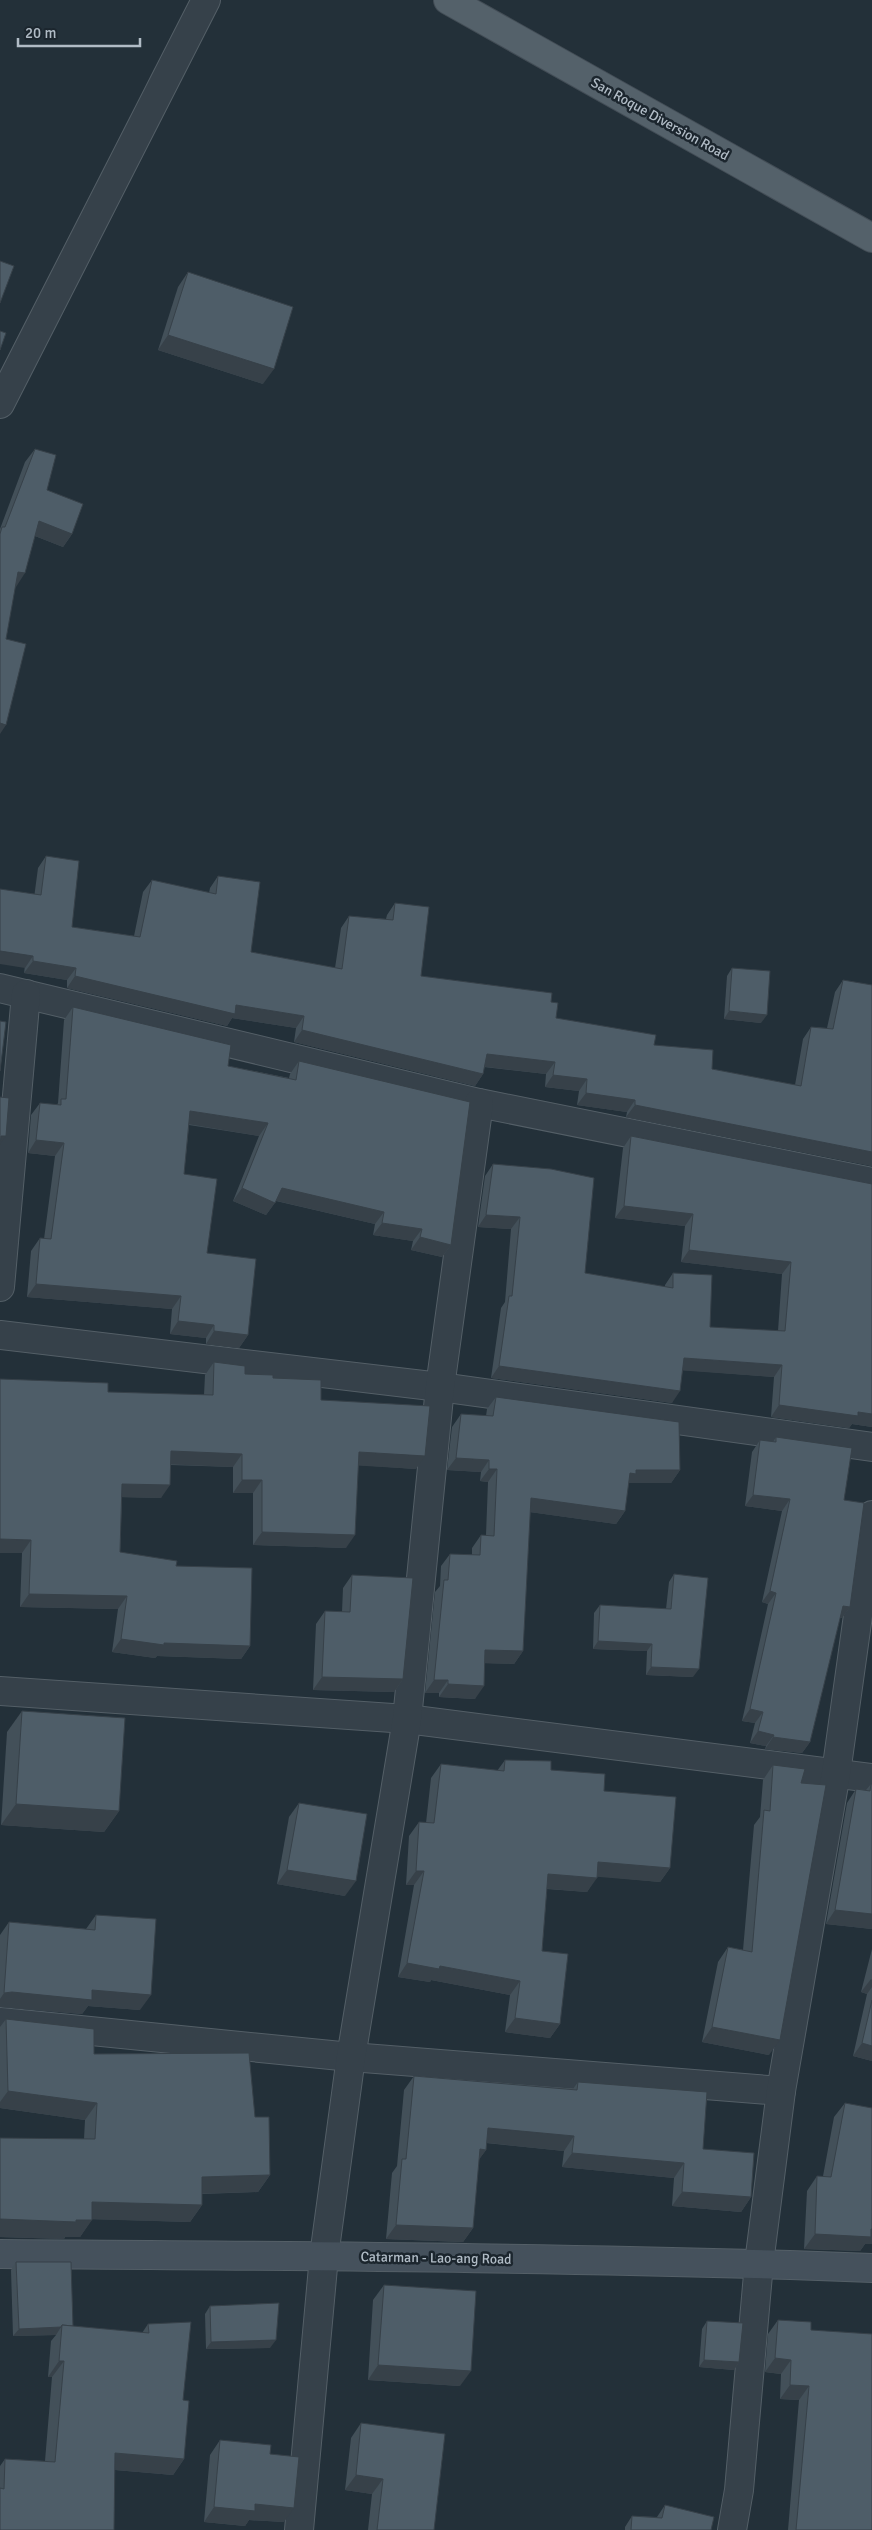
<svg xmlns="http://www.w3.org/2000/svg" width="872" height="2530" font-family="Signika,sans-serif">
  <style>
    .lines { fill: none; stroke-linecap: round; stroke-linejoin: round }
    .minor-casing { stroke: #545f67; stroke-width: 30 }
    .tertiary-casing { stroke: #545f67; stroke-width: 30 }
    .secondary-casing { stroke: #545f67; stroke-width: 30 }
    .primary-casing { stroke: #434d56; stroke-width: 30 }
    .minor { stroke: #36414a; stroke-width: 28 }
    .tertiary { stroke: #36414a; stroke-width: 28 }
    .secondary { stroke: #45515c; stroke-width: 28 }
    .primary { stroke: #54616a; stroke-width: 28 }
    .wall { fill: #435059 }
    .shaded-wall { fill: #374149 }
    .building { fill: #4e5d68; stroke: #374149 }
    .labels { text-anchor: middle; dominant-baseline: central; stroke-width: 5; stroke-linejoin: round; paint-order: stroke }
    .street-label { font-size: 14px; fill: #b1bcc6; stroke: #1c262e }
  </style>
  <rect width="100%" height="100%" fill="#233039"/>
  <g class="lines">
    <!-- minor casing -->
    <g class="minor-casing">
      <g id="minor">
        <polyline points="0,988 479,1103 872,1182"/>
        <polyline points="0,1287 26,994"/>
        <polyline points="0,1335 440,1387 872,1447"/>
        <polyline points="0,1691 407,1719 872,1778"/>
        <polyline points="0,2022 351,2057 781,2091"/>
        <polyline points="299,2530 324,2256 351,2057 407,1719 440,1387 479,1103"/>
        <polyline points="732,2530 739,2490 759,2263 781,2091 836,1773 872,1515"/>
      </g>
    </g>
    <!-- tertiary casing -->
    <g class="tertiary-casing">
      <polyline id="tertiary" points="0,404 206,0"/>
    </g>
    <!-- secondary casing -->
    <g class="secondary-casing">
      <path id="secondary" d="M0 2254C291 2256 582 2257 872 2268"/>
    </g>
    <!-- primary casing -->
    <g class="primary-casing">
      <polyline id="primary" points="448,0 872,238"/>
    </g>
    <!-- minor -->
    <use href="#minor" class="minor"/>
    <!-- tertiary -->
    <use href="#tertiary" class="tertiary"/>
    <!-- secondary -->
    <use href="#secondary" class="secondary"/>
    <!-- primary -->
    <use href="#primary" class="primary"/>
  </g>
  <!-- wall -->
  <g class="wall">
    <polygon points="188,272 263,384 158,350 178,287"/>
    <polygon points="35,449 47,490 72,534 63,547 35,536 15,586 6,639 0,734 0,529 25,462"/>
    <polygon points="46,856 72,927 134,936 143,892 152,880 209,893 210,888 218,876 251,952 335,968 341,928 349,916 386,919 387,915 395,903 421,976 551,1002 556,1018 654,1045 712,1069 795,1085 803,1039 811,1027 827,1028 835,992 843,980 872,999 872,1166 626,1117 627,1112 577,1105 579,1091 545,1087 546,1074 484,1067 483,1074 475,1086 294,1042 296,1028 232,1018 227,1026 67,988 67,980 24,973 38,868"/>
    <polygon points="732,968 761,1023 724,1019 727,976"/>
    <polygon points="73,1007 228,1066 289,1078 290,1074 299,1061 451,1245 442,1257 411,1250 413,1241 373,1235 375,1224 276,1201 266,1215 233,1201 259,1136 189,1125 184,1174 207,1253 248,1335 239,1348 206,1344 206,1338 170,1334 172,1309 27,1297 31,1251 40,1238 44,1239 55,1156 28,1153 31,1115 40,1103 57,1105 58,1103 64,1020"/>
    <polygon points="631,1136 872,1184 872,1427 852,1424 849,1428 771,1417 774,1377 683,1370 672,1403 491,1378 501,1308 505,1302 511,1229 478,1227 485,1176 493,1164 585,1273 665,1287 665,1285 673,1273 710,1327 778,1331 782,1274 681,1262 685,1226 615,1218 623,1148"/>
    <polygon points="214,1362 245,1374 273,1378 321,1400 416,1469 358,1465 346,1548 253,1545 253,1493 233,1493 233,1467 171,1465 161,1498 122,1497 120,1552 176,1566 250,1646 241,1659 157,1656 155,1658 112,1652 118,1609 20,1607 22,1553 0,1553 0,1379 108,1392 204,1395 205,1375"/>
    <polygon points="496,1397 680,1470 671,1483 629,1483 628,1484 625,1511 616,1524 530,1512 523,1651 514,1664 485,1663 475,1699 439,1697 439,1693 425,1693 435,1592 440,1586 441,1566 450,1554 472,1555 472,1548 481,1535 486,1535 488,1482 480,1481 481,1472 447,1470 452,1427 461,1414 486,1416 487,1409"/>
    <polygon points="776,1437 844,1500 850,1607 842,1618 840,1618 810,1742 802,1753 765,1749 766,1746 750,1743 755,1723 742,1721 768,1604 762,1602 782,1511 745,1506 752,1452 760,1440 773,1442"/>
    <polygon points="674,1574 693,1677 646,1675 647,1651 593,1649 594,1613 600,1605 666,1609 669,1582"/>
    <polygon points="352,1575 403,1679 394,1692 313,1690 316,1624 325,1611 342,1612 343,1588"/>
    <polygon points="22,1711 119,1811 104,1832 1,1825 7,1732"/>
    <polygon points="505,1760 551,1770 604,1791 670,1868 660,1882 597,1876 587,1892 547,1889 542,1951 560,2024 550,2038 505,2032 510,1995 431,1980 430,1982 398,1977 414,1885 406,1885 409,1836 419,1822 426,1823 431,1778 441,1764 497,1771"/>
    <polygon points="773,1765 801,1783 769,2055 702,2042 718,1962 728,1947 743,1950 754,1825 760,1817 763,1780"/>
    <polygon points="871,1784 872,1929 826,1924 847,1803 856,1789 866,1790"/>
    <polygon points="299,1803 345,1896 277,1884 289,1817"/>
    <polygon points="96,1915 140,2010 88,2006 82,2014 0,2007 0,1935 9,1922 86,1929"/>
    <polygon points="872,1949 872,2061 853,2056 867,1994 861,1992"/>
    <polygon points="6,2019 255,2117 270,2175 258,2192 202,2194 202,2205 190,2222 92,2219 80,2237 65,2237 64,2239 0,2237 0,2138 84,2139 85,2120 0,2108 0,2027"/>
    <polygon points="414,2076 573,2089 578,2082 703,2149 751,2197 741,2212 672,2206 674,2178 562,2167 564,2151 486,2143 486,2150 479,2159 473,2228 463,2242 386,2239 392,2173 397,2166 404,2090"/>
    <polygon points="845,2103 865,2244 860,2251 804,2249 807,2191 817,2176 823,2176 834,2117"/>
    <polygon points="16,2262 73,2326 142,2333 148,2324 183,2400 184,2459 173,2475 115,2470 0,2530 0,2466 5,2459 45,2461 52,2377 48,2377 51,2341 56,2335 13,2336 11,2270"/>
    <polygon points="384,2285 460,2386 368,2380 373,2300"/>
    <polygon points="210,2306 270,2348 206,2349 205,2314"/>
    <polygon points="778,2320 811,2330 872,2530 788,2530 799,2400 780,2399 781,2374 765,2372 768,2334"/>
    <polygon points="707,2321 739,2362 734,2370 699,2367 702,2329"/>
    <polygon points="361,2423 434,2530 368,2530 372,2494 345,2490 351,2438"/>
    <polygon points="220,2440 270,2454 284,2522 249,2520 245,2526 204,2522 210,2455"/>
    <polygon points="665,2505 711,2530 625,2530 625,2527 632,2516 657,2517"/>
  </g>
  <!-- shaded-wall -->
  <g class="shaded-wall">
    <polygon points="168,335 274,369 263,384 158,350"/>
    <polygon points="39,521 72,534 63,547 30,534"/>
    <polygon points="18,572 25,573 16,587 9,585"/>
    <polygon points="0,723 6,725 0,734"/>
    <polygon points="0,951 33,956 25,968 0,964"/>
    <polygon points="33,961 76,968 67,980 24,973"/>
    <polygon points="75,976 236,1005 304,1016 296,1028 232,1018 227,1026 67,988"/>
    <polygon points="729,1011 767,1015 761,1023 724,1019"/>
    <polygon points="302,1030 483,1074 475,1086 294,1042"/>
    <polygon points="487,1054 555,1062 546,1074 478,1066"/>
    <polygon points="553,1075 587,1079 579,1091 545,1087"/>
    <polygon points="586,1093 635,1100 627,1112 577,1105"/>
    <polygon points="635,1105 872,1152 872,1166 626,1117"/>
    <polygon points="190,1111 268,1123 259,1136 182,1123"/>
    <polygon points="1,1136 6,1136 0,1144"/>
    <polygon points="36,1140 64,1143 55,1156 28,1153"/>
    <polygon points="242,1188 275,1203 266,1215 233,1201"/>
    <polygon points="282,1188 384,1212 375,1224 273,1200"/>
    <polygon points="624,1206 693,1214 685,1226 615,1218"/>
    <polygon points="486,1215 520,1217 511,1229 478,1227"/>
    <polygon points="382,1223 422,1229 413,1241 373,1235"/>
    <polygon points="420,1237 451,1245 442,1257 411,1250"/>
    <polygon points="689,1250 791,1262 782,1274 681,1262"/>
    <polygon points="36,1284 181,1296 172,1309 27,1297"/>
    <polygon points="178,1321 214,1325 206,1338 170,1334"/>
    <polygon points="214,1331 248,1335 239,1348 206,1344"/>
    <polygon points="684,1358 782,1365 774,1377 676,1370"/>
    <polygon points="499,1366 680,1391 672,1403 491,1378"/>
    <polygon points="779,1405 858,1412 872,1414 872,1427 852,1424 849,1428 771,1417"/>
    <polygon points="171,1451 242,1454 233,1467 162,1464"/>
    <polygon points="359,1452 425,1456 416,1469 349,1465"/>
    <polygon points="456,1458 489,1460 481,1472 447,1470"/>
    <polygon points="489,1469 497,1469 488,1482 480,1481"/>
    <polygon points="636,1470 680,1470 671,1483 629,1483 627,1486 630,1473"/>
    <polygon points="242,1480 262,1480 253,1493 233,1493"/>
    <polygon points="122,1484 170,1485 161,1498 113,1497"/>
    <polygon points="753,1495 790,1499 782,1511 745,1506"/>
    <polygon points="531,1498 625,1511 616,1524 522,1511"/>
    <polygon points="262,1532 355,1535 346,1548 253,1545"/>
    <polygon points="0,1539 31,1540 22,1553 0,1553"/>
    <polygon points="770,1591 776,1593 768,1604 762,1602"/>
    <polygon points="29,1594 127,1596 118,1609 20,1607"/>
    <polygon points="843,1606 850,1607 842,1618 835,1618"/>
    <polygon points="121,1639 250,1646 241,1659 157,1656 155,1658 112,1652"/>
    <polygon points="598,1641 652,1644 647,1651 593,1649"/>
    <polygon points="485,1650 523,1651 514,1664 477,1663"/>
    <polygon points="651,1667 699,1669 693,1677 646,1675"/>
    <polygon points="322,1677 403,1679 394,1692 313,1690"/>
    <polygon points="434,1680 448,1680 439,1693 425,1693"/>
    <polygon points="448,1684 484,1686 475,1699 439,1697"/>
    <polygon points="750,1709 763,1712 755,1723 742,1721"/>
    <polygon points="758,1731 774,1735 766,1746 750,1743"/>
    <polygon points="773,1737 810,1742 802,1753 765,1749"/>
    <polygon points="16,1804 119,1811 104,1832 1,1825"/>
    <polygon points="598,1862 670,1868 660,1882 588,1876"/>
    <polygon points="287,1870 356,1881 345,1896 277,1884"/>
    <polygon points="416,1871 424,1871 414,1885 406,1885"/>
    <polygon points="548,1874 597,1878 587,1892 538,1888"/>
    <polygon points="835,1910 872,1914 872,1929 826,1924"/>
    <polygon points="407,1963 440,1966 520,1981 510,1995 431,1980 430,1982 398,1977"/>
    <polygon points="871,1979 872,1980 872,1987 867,1994 861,1992"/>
    <polygon points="92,1990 151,1995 140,2010 88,2006 82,2014 0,2007 0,1999 4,1993 12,1992"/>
    <polygon points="515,2018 560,2024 550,2038 505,2032"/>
    <polygon points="712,2027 780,2040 769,2055 702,2042"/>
    <polygon points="862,2043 872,2046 872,2061 853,2056"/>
    <polygon points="8,2091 97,2103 85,2120 0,2108 0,2102"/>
    <polygon points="488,2128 574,2136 564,2151 478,2142"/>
    <polygon points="480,2149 486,2150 476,2164"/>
    <polygon points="572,2153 684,2163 674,2178 562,2167"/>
    <polygon points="270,2175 258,2192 190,2194 202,2177"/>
    <polygon points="682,2192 751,2197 741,2212 672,2206"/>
    <polygon points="92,2202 202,2205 190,2222 80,2219"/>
    <polygon points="0,2219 76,2220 92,2220 80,2237 65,2237 64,2239 0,2237"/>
    <polygon points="396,2225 473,2228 463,2242 386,2239"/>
    <polygon points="871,2229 872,2229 872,2244 865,2244 860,2251 804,2249 815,2234"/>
    <polygon points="61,2327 56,2335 13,2336 19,2329"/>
    <polygon points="276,2340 270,2348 206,2349 211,2342"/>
    <polygon points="775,2358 791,2360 781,2374 765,2372"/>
    <polygon points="704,2360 739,2362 734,2370 699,2367"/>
    <polygon points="59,2361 64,2361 52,2377 48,2377"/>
    <polygon points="378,2365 471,2371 460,2386 368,2380"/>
    <polygon points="790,2385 809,2386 799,2400 780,2399"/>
    <polygon points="115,2453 184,2459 173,2475 104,2469"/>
    <polygon points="356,2475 383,2479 372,2494 345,2490"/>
    <polygon points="255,2504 294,2508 284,2522 249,2520 245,2526 204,2522 214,2507"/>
  </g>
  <!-- building -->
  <g class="building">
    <polygon points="0,261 14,266 0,303"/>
    <polygon points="188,272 293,307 274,369 168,335"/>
    <polygon points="0,331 6,333 0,350"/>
    <polygon points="35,449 56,455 47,490 83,504 72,534 39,521 25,573 18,572 6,639 26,644 6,725 0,723 0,534 2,527 5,527"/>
    <polygon points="46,856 79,861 72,927 140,937 152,880 216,894 218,876 260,882 251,952 342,969 349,916 393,920 395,903 429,907 421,976 552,993 551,1002 558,1003 556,1018 656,1035 654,1045 713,1050 712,1069 801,1086 811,1027 833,1029 843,980 872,985 872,1152 635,1105 635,1100 586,1093 587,1079 553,1075 555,1062 487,1054 483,1074 302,1030 304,1016 236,1005 235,1014 75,976 76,968 33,961 33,956 0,951 0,889 41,895"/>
    <polygon points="732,968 770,971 767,1015 729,1011"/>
    <polygon points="73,1007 231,1045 228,1066 296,1080 299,1061 470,1102 451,1245 420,1237 422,1229 382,1223 384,1212 282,1188 275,1203 242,1188 268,1123 190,1111 184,1174 217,1179 207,1253 256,1259 248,1335 214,1331 214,1325 178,1321 181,1296 36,1284 40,1238 51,1239 64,1143 36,1140 40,1103 61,1105 61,1099 66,1099"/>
    <polygon points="0,1021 6,1022 0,1071"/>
    <polygon points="0,1097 9,1098 6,1136 1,1136 0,1145"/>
    <polygon points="631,1136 872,1184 872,1414 858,1412 858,1416 779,1405 782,1365 684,1358 680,1391 499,1366 509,1296 512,1296 520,1217 486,1215 493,1164 551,1169 594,1178 585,1273 673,1288 673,1273 712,1275 710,1327 785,1331 791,1262 689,1250 693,1214 624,1206"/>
    <polygon points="214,1362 245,1366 245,1374 273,1375 273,1378 321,1380 321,1400 430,1406 425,1456 359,1452 355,1535 262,1532 262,1480 242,1480 242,1454 171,1451 170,1485 122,1484 120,1552 177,1561 176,1566 252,1568 250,1646 164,1643 164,1645 121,1639 127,1596 29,1594 31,1540 0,1539 0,1379 108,1383 108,1392 213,1395"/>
    <polygon points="496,1397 679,1422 680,1470 636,1470 636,1474 630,1473 625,1511 531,1498 523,1651 485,1650 484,1686 448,1684 448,1680 434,1680 444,1580 448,1580 450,1554 480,1555 481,1535 494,1536 497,1469 489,1469 489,1460 456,1458 461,1414 493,1416"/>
    <polygon points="776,1437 852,1448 844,1500 864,1503 850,1607 843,1606 810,1742 773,1737 774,1735 758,1731 763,1712 750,1709 776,1593 770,1591 790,1499 753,1495 760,1440 776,1442"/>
    <polygon points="674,1574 708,1578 699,1669 651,1667 652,1644 598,1641 600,1605 671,1609"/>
    <polygon points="352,1575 413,1578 403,1679 322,1677 325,1611 350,1612"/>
    <polygon points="22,1711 125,1718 119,1811 16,1804"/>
    <polygon points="505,1760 551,1761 551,1770 605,1774 604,1791 676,1797 670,1868 598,1862 597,1878 548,1874 542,1951 568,1954 560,2024 515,2018 520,1981 440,1966 439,1969 407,1963 424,1871 416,1871 419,1822 434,1823 441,1764 504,1771"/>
    <polygon points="773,1765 805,1769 801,1783 826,1785 780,2040 712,2027 728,1947 752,1952 764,1810 770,1811"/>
    <polygon points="871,1784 872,1784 872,1914 835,1910 856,1789 870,1791"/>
    <polygon points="299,1803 367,1814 356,1881 287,1870"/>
    <polygon points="96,1915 156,1919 151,1995 92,1990 92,2000 12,1992 4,1993 9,1922 95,1930"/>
    <polygon points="872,2000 872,2046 862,2043"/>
    <polygon points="6,2019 94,2029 94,2054 249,2053 255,2117 269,2117 270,2175 202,2177 202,2205 92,2202 92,2220 76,2220 76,2222 0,2219 0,2138 95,2139 97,2103 8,2091"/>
    <polygon points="414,2076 577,2090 578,2082 707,2092 703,2149 754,2153 751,2197 682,2192 684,2163 572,2153 574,2136 488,2128 486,2150 480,2149 473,2228 396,2225 402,2159 406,2159"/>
    <polygon points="845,2103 872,2108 872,2229 871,2229 871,2237 815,2234 817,2176 831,2177"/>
    <polygon points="16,2262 71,2262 73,2326 62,2325 61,2327 19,2329"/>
    <polygon points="384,2285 476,2291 471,2371 378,2365"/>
    <polygon points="279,2303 276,2340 211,2342 210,2306"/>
    <polygon points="778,2320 811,2322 811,2330 872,2334 872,2530 796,2530 809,2386 790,2385 791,2360 775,2358"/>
    <polygon points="707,2321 743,2323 739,2362 704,2360"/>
    <polygon points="191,2322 183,2400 189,2401 184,2459 115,2453 114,2530 0,2530 0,2488 4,2489 5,2459 55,2462 64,2361 59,2361 62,2325 149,2333 148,2324"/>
    <polygon points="361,2423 445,2434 434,2530 377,2530 383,2479 356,2475"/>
    <polygon points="220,2440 271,2445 270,2454 299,2457 294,2508 255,2504 255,2511 214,2507"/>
    <polygon points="665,2505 714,2517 711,2530 631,2530 632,2516 662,2518"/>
  </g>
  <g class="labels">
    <!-- street labels -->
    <g class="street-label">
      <text transform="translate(660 119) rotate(29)">San Roque Diversion Road</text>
      <text transform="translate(436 2258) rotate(1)">Catarman - Lao-ang Road</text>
    </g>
  </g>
  <!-- scale -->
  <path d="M18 38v8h122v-8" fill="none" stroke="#b1bcc6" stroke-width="2.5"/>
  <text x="25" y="38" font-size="15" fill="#b1bcc6" stroke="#1c262e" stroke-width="4" paint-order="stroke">20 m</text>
</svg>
